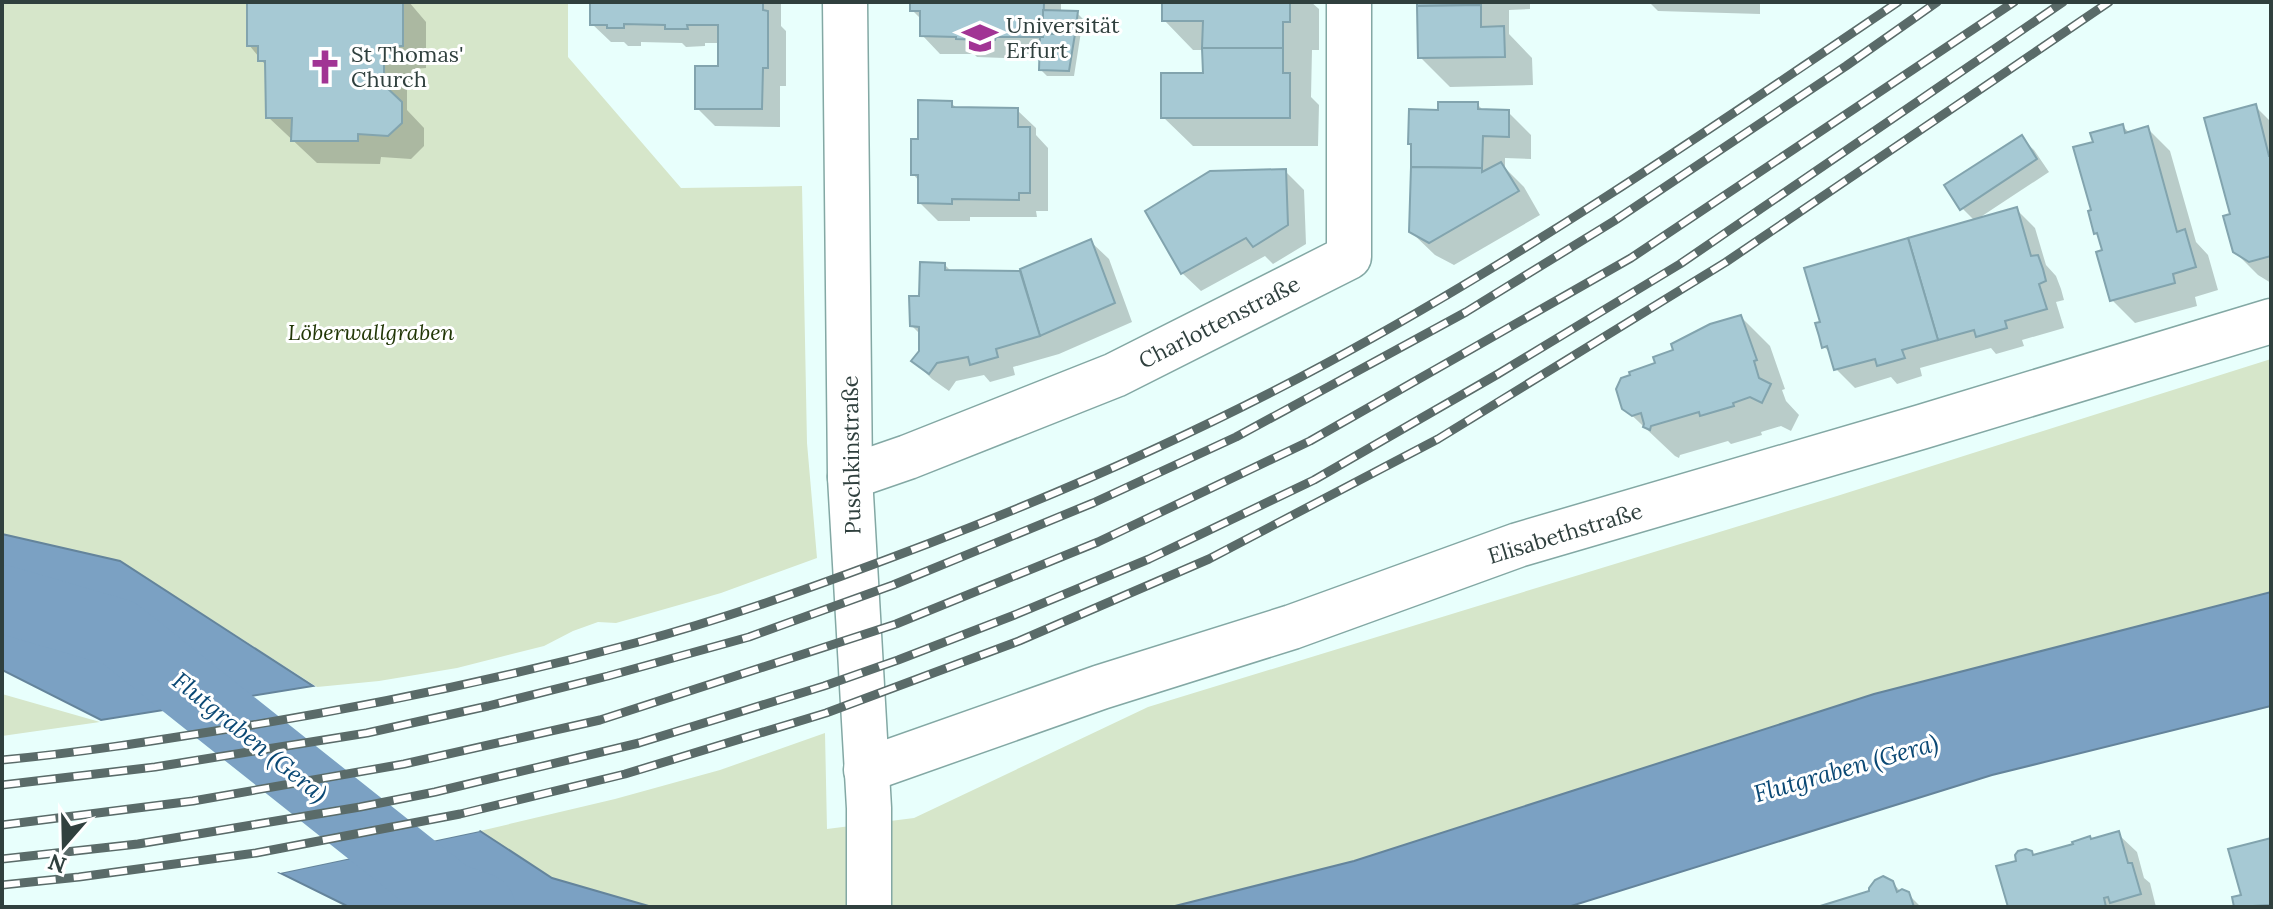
<svg xmlns="http://www.w3.org/2000/svg" width="2273" height="909" font-family="Lora,serif">
  <style>
    .green { fill: #d6e6ca }
    .water { fill: #7ba1c3; stroke: #64849b; stroke-width: 2 }
    .pier { fill: #e8fffc }
    .shadow { fill: #0003 }
    .lines { fill: none; stroke-linecap: round; stroke-linejoin: round }
    .river { stroke: #7ba1c3; stroke-width: 68 }
    .building { fill: #a6c9d4; stroke: #82a4ae; stroke-width: 2 }
    .minor-casing { stroke: #83a8a4; stroke-width: 47 }
    .minor { stroke: #fff; stroke-width: 44 }
    .rail-casing { stroke: #5a6b69; stroke-width: 9 }
    .rail { stroke: #fff; stroke-width: 6; stroke-dasharray: 18; stroke-linecap: butt }
    .labels { text-anchor: middle; dominant-baseline: central; stroke-width: 6; stroke-linejoin: round; paint-order: stroke }
    .poi-label { font-size: 22px; fill: #30403e; stroke: #fff; text-anchor: start }
    .street-label { font-size: 22px; fill: #30403e; stroke: #fff }
    .park-label { font-size: 22px; font-style: italic; fill: #223707; stroke: #fff }
    .water-label { font-size: 24px; font-style: italic; fill: #0a4874; stroke: #fff }
  </style>
  <rect width="100%" height="100%" fill="#e8fffc"/>
  <!-- green -->
  <g class="green">
    <polygon points="2,2 568,2 568,57 681,188 802,186 807,443 817,558 721,593 616,623 598,622 573,631 544,646 457,668 379,681 317,687 120,561 2,534"/>
    <polygon points="2271,359 2271,592 1874,694 1354,861 1171,907 652,907 552,878 480,831 615,799 720,770 825,733 827,829 914,818 1148,707 1837,496"/>
    <polygon points="2,694 100,722 2,736"/>
  </g>
  <!-- water -->
  <g class="water">
    <polygon points="2,534 120,561 313,686 101,720 2,670"/>
    <polygon points="2271,592 2271,706 1992,775 1568,907 1171,907 1354,861 1874,694"/>
    <polygon points="480,831 552,878 652,907 349,907 280,873"/>
  </g>
  <!-- pier -->
  <polygon class="pier" points="476,828 480,831 280,873 277,870"/>
  <!-- shadow -->
  <g class="shadow">
    <polygon points="249,2 409,2 426,22 426,68 413,69 414,84 407,84 407,110 424,128 424,146 411,159 381,157 380,164 317,163 268,117 267,67 249,45"/>
    <polygon points="592,2 781,2 781,26 786,31 786,86 780,86 780,127 715,126 697,108 720,68 720,43 705,43 705,46 686,47 682,43 641,42 641,46 628,46 624,42 611,42 592,24"/>
    <polygon points="912,2 1061,2 1061,13 1077,13 1083,19 1074,76 1047,76 1041,70 1041,54 1014,54 1013,58 1004,58 977,57 974,54 940,54 922,35 922,20 912,10"/>
    <polygon points="1164,2 1311,2 1319,9 1319,50 1312,50 1311,97 1319,105 1318,146 1193,146 1163,117 1205,75 1205,50 1193,50 1164,20"/>
    <polygon points="1419,2 1530,2 1530,9 1509,10 1509,34 1532,58 1533,85 1450,87 1420,57"/>
    <polygon points="1649,2 1760,2 1760,14 1658,11"/>
    <polygon points="951,103 958,109 1017,110 1036,128 1036,135 1048,148 1048,211 1036,211 1037,217 970,217 970,221 938,221 920,203 920,182 913,174 920,141"/>
    <polygon points="1477,104 1484,111 1508,112 1531,135 1531,159 1505,158 1505,168 1524,187 1540,215 1454,265 1435,255 1411,232 1440,112"/>
    <polygon points="2256,107 2271,122 2271,283 2258,275 2234,251 2233,215"/>
    <polygon points="2122,126 2130,133 2147,128 2170,151 2196,242 2208,255 2218,290 2195,297 2197,306 2135,323 2112,300 2105,252 2101,237 2096,233 2093,211 2095,143"/>
    <polygon points="2021,138 2034,150 2049,172 1976,220 2016,209 2035,228 2046,265 2056,276 2061,289 2064,300 2056,302 2064,328 2022,340 2024,346 1996,354 1991,348 1920,368 1922,376 1897,384 1891,377 1855,388 1836,369 1832,354 1824,347 1975,221 1962,208"/>
    <polygon points="1285,171 1304,190 1306,244 1273,264 1265,256 1201,291 1182,273"/>
    <polygon points="1090,241 1109,259 1132,322 1059,354 1013,367 1015,375 990,382 984,375 956,381 949,391 932,379 914,361 921,351 921,335 912,326 921,298 945,265 952,272 1023,273"/>
    <polygon points="1741,317 1770,346 1785,389 1782,390 1786,401 1799,415 1791,431 1781,426 1761,432 1762,435 1731,444 1728,441 1680,455 1679,458 1675,456 1624,408 1658,365"/>
    <polygon points="2118,834 2137,852 2144,878 2150,883 2156,907 2010,907 2018,862 2031,852 2035,857"/>
    <polygon points="1892,882 1901,892 1908,894 1921,907 1824,907 1871,893"/>
  </g>
  <g class="lines">
    <!-- river -->
    <polyline class="river" points="2,599 119,633 450,896 481,907"/>
  </g>
  <!-- building -->
  <g class="building">
    <polygon points="247,2 403,2 403,46 391,46 392,61 384,61 384,85 402,102 402,123 388,136 358,134 358,141 291,141 292,118 266,118 265,61 258,61 258,46 247,46"/>
    <polygon points="590,2 763,2 763,10 768,11 768,68 763,68 762,109 695,109 695,66 718,66 718,25 687,25 688,29 665,29 665,25 624,24 624,28 607,28 607,25 590,25"/>
    <polygon points="910,2 1044,2 1043,37 996,37 995,40 984,40 956,39 956,37 920,36 920,11 910,11"/>
    <polygon points="1162,2 1290,2 1290,22 1283,22 1283,48 1202,48 1203,21 1162,21"/>
    <polygon points="1417,2 1481,2 1481,5 1417,6"/>
    <polygon points="1481,5 1481,27 1504,26 1505,57 1418,58 1417,6"/>
    <polygon points="1043,10 1078,11 1075,34 1043,34"/>
    <polygon points="1043,34 1075,34 1069,71 1039,70 1040,37 1043,37"/>
    <polygon points="1202,48 1283,48 1283,73 1290,73 1290,118 1161,118 1161,73 1203,73"/>
    <polygon points="918,100 952,101 952,107 1018,108 1018,127 1030,127 1030,193 1019,193 1019,200 952,199 952,204 918,203 918,175 911,175 911,139 918,139"/>
    <polygon points="1438,102 1478,102 1478,109 1509,110 1509,137 1483,136 1482,168 1411,167 1411,144 1408,144 1409,109 1438,110"/>
    <polygon points="2256,104 2269,156 2271,156 2271,256 2249,262 2233,252 2223,216 2230,214 2204,118"/>
    <polygon points="2123,124 2125,133 2148,126 2177,232 2185,229 2196,267 2173,274 2175,283 2110,301 2096,252 2102,250 2097,233 2094,234 2088,211 2091,210 2073,147 2093,142 2090,133"/>
    <polygon points="2022,135 2037,159 1960,210 1944,185"/>
    <polygon points="1501,162 1519,191 1429,243 1409,232 1411,167 1482,168 1482,172"/>
    <polygon points="1286,169 1288,225 1253,247 1246,238 1181,274 1145,211 1210,171"/>
    <polygon points="2017,207 2031,256 2038,255 2043,269 2046,281 2039,284 2047,309 2005,321 2007,328 1976,337 1974,330 1938,340 1908,238"/>
    <polygon points="1908,238 1938,340 1902,350 1905,358 1877,366 1875,359 1834,370 1827,346 1822,348 1819,336 1815,323 1820,322 1804,268"/>
    <polygon points="1091,239 1115,303 1040,336 1020,269"/>
    <polygon points="920,262 945,263 945,270 1020,271 1040,336 996,349 998,357 970,365 968,357 937,363 929,374 911,361 919,351 919,327 910,326 909,296 919,296"/>
    <polygon points="1741,315 1757,360 1754,361 1759,378 1771,384 1762,403 1750,397 1733,403 1734,406 1700,416 1699,412 1651,426 1650,430 1643,427 1644,424 1641,413 1632,416 1622,409 1616,389 1621,378 1630,375 1629,372 1655,363 1653,357 1673,350 1671,344 1710,324"/>
    <polygon points="2119,831 2128,863 2132,863 2141,894 2110,903 2108,897 2104,898 2106,907 2008,907 1996,866 2016,861 2015,855 2018,851 2026,849 2032,851 2033,855 2073,844 2072,842 2090,836 2091,839"/>
    <polygon points="2271,838 2271,905 2234,907 2232,897 2241,895 2228,849"/>
    <polygon points="1883,876 1893,881 1897,892 1902,889 1909,892 1914,907 1817,907 1869,891 1869,888 1875,880"/>
  </g>
  <g class="lines">
    <!-- minor casing -->
    <g class="minor-casing">
      <g id="minor">
        <polyline points="845,2 850,477 869,808 869,907"/>
        <polyline points="850,477 908,457 1115,375 1349,257 1349,2"/>
        <polyline points="866,770 1101,687 1292,627 1518,545 1921,427 2271,321"/>
      </g>
    </g>
    <!-- minor -->
    <use href="#minor" class="minor"/>
    <!-- rail casing -->
    <g class="rail-casing">
      <g id="rail">
        <path d="M2 760C78 753 153 741 228 729 365 707 501 679 635 643 735 616 833 580 930 543 1066 491 1199 432 1327 363 1525 256 1712 128 1898 2"/>
        <polyline points="2,785 155,767 367,733 488,706 608,676 749,637 893,585 1093,503 1236,437 1466,312 1614,221 1846,66 1937,2"/>
        <polyline points="2,825 193,801 404,764 600,720 896,624 1098,542 1310,441 1631,258 2014,2"/>
        <polyline points="2,859 138,844 360,807 435,792 639,743 824,686 898,660 1012,616 1149,559 1314,480 1498,374 1680,264 2063,2"/>
        <polyline points="2,885 79,877 256,853 460,814 625,774 826,713 1019,641 1209,559 1438,439 1726,262 2109,2"/>
      </g>
    </g>
    <!-- rail -->
    <use href="#rail" class="rail"/>
  </g>
  <!-- icons -->
  <defs>
    <g id="university-bare" transform="scale(2.76)"><path d="M0-5L7-2L0 1L-7-2ZM-4 1L0 2.5L4 1V4Q0 6-4 4Z" fill="#a13494" stroke="#fff" stroke-width="2.5" paint-order="stroke"/></g>
    <g id="church-bare" transform="scale(2.76)"><path d="M-1.2-6h2.4v3.5h3.3v2.4h-3.3V6h-2.4V-.1h-3.3v-2.4h3.3Z" fill="#a13494" stroke="#fff" stroke-width="2.5" paint-order="stroke"/></g>
  </defs>
  <g fill-rule="evenodd">
    <use href="#university-bare" x="980" y="38"/>
    <use href="#church-bare" x="325" y="67"/>
  </g>
  <g class="labels">
    <!-- poi labels -->
    <g class="poi-label">
      <text x="1006" y="25">Universität<tspan x="1006" dy="25">Erfurt</tspan></text>
      <text x="351" y="54">St Thomas'<tspan x="351" dy="25">Church</tspan></text>
    </g>
    <!-- street labels -->
    <g class="street-label">
      <text transform="translate(1219 322) rotate(-27)">Charlottenstraße</text>
      <text transform="translate(851 455) rotate(-91)">Puschkinstraße</text>
      <text transform="translate(1565 533) rotate(-17)">Elisabethstraße</text>
    </g>
    <!-- park labels -->
    <g class="park-label">
      <text x="371" y="332">Löberwallgraben</text>
    </g>
    <!-- water labels -->
    <g class="water-label">
      <text transform="translate(250 737) rotate(39)">Flutgraben (Gera)</text>
      <text transform="translate(1846 768) rotate(-16)">Flutgraben (Gera)</text>
    </g>
  </g>
  <!-- border -->
  <rect width="2273" height="909" fill="none" stroke="#30403e" stroke-width="8"/>
  <!-- north arrow -->
  <g transform="translate(64 845) rotate(200)" stroke="#ffffff" stroke-width="6" paint-order="stroke">
  <path d="M0-6L14 30L0 20L-14 30Z" fill="#30403e"/>
  <text y="-12" font-size="22" font-weight="bold" text-anchor="middle" fill="#30403e">N</text>
  </g>
</svg>
